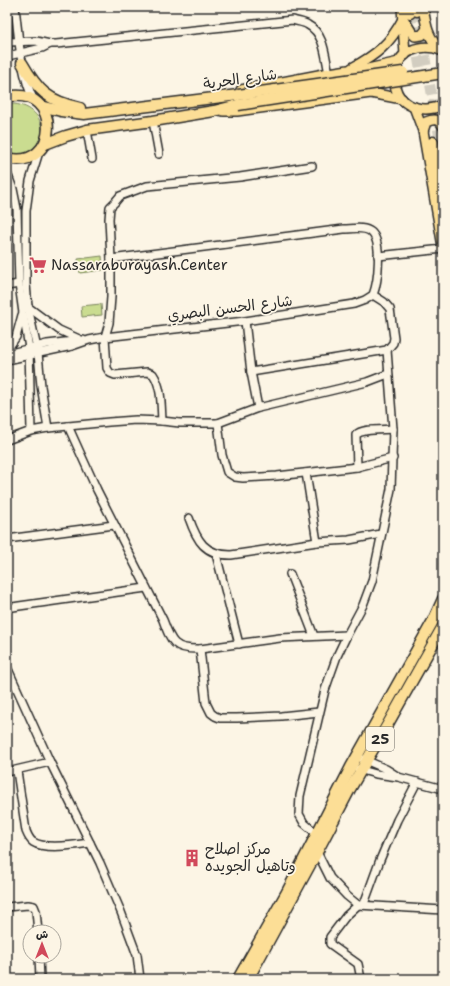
<svg xmlns="http://www.w3.org/2000/svg" width="450" height="986" font-family="'Shantell Sans','Playpen Sans Arabic',sans-serif">
  <style>
    .green { fill: #cadc90; stroke: #7a845e }
    .lines { fill: none; stroke-linecap: round; stroke-linejoin: round }
    .highway-tunnel { stroke: #d2cdc0; stroke-width: 10; stroke-dasharray: 10 5; stroke-linecap: butt }
    .minor-casing { stroke: #2b2b2b; stroke-width: 10 }
    .major-casing { stroke: #2b2b2b; stroke-width: 12 }
    .highway-casing { stroke: #2b2b2b; stroke-width: 13 }
    .minor { stroke: #fcf5e5; stroke-width: 7 }
    .major { stroke: #fcde96; stroke-width: 9 }
    .highway { stroke: #fcde96; stroke-width: 10 }
    .highway-bridge-casing { stroke: #2b2b2b; stroke-width: 13; stroke-linecap: butt }
    .highway-bridge { stroke: #fcde96; stroke-width: 10 }
    .labels { text-anchor: middle; dominant-baseline: central; stroke-width: 3.5; stroke-linejoin: round; paint-order: stroke }
    .shield { fill: #fcf5e5; stroke: #6a6863; stroke-width: 1 }
    .shield-label { font-size: 14px; font-weight: bold; fill: #2b2b2b }
    .street-label { font-size: 15px; fill: #2b2b2b; stroke: #fcf5e5 }
    .poi-label { font-size: 15px; fill: #2b2b2b; stroke: #fcf5e5; text-anchor: start }
  </style>
  <rect width="100%" height="100%" fill="#fcf5e5"/>
  <filter id="ink" filterUnits="userSpaceOnUse"><feTurbulence type="fractalNoise" baseFrequency=".025" numOctaves="2"/><feDisplacementMap in="SourceGraphic" scale="8" xChannelSelector="R" yChannelSelector="G"/><feConvolveMatrix kernelMatrix="1 2 1 2 8 2 1 2 1" color-interpolation-filters="sRGB"/></filter>
  <g filter="url(#ink)">
    <!-- green -->
    <g class="green">
      <path d="M14 104C50 108 50 150 19 155 15 155 11 154 7 153V105Z"/>
      <polygon points="102,256 103,270 80,273 78,259"/>
      <polygon points="101,304 102,315 82,317 81,306"/>
    </g>
    <g class="lines">
      <!-- highway-tunnel -->
      <g class="highway-tunnel">
        <polyline points="417,11 440,141"/>
        <polyline points="410,13 421,76"/>
      </g>
      <!-- minor casing -->
      <g class="minor-casing">
        <g id="minor">
          <path d="M15 7C19 39 20 72 34 101"/>
          <polyline points="7,27 8,36 7,67"/>
          <path d="M8 42 36 41 50 44H56L293 20C298 22 304 22 308 25 325 34 325 57 329 73"/>
          <polyline points="8,56 42,48 50,44"/>
          <polyline points="153,121 159,154"/>
          <polyline points="87,130 92,159"/>
          <polyline points="39,152 30,181 26,211 26,284 28,307 38,353 41,386 48,428"/>
          <polyline points="7,173 13,189 17,209 19,284 23,313 29,348 31,431"/>
          <polyline points="378,256 443,249"/>
          <path d="M111 259 344 229C352 229 364 226 371 232 383 242 378 282 373 295"/>
          <polyline points="7,286 19,284"/>
          <polyline points="28,307 59,330 79,339"/>
          <polyline points="245,321 251,372 258,408"/>
          <polyline points="7,350 16,337 22,315"/>
          <polyline points="7,354 47,344 83,340"/>
          <polyline points="7,360 72,346 89,340 105,337 245,321 354,304 365,300 373,295"/>
          <polyline points="251,372 387,350 393,343 394,338 390,309 384,302 373,295"/>
          <path d="M162 421C161 405 162 387 153 374L147 372 115 375 110 373 107 368 105 337 109 323 111 297V259L109 219 110 207 115 202 120 196 147 186 240 177 312 166"/>
          <polyline points="218,423 222,455 227,472 235,477 243,478 277,476 357,467 393,458"/>
          <path d="M68 426 97 490 163 620C171 642 174 650 200 649L206 703 211 713 215 716 220 718H237L281 716 319 712"/>
          <polyline points="7,440 31,431 48,428 109,422 136,420 162,421 180,423 218,423 258,408 367,382 388,374"/>
          <path d="M357 467 356 435C362 428 384 430 393 429"/>
          <polyline points="306,473 317,542"/>
          <path d="M189 518C197 541 205 555 231 555L317 542 349 540 381 534"/>
          <polyline points="7,539 114,525"/>
          <polyline points="216,554 239,644"/>
          <polyline points="290,574 314,636"/>
          <polyline points="7,608 19,606 146,588"/>
          <polyline points="200,649 280,638 347,635"/>
          <polyline points="7,667 50,762 100,863 121,912 137,955 140,979"/>
          <polyline points="363,759 386,769 397,776"/>
          <polyline points="358,769 376,774 398,777 443,789"/>
          <path d="M17 771 26 831C28 836 29 839 33 842 45 850 76 845 90 843"/>
          <polyline points="7,772 50,762"/>
          <polyline points="317,834 304,823 299,814 300,796 325,690 337,656 347,635 363,605 372,581 391,489 393,429 387,350"/>
          <polyline points="317,852 330,878 347,896 358,905 443,910"/>
          <polyline points="364,904 380,860 397,820 417,782"/>
          <polyline points="358,905 346,916 330,937 330,944 358,964 361,979"/>
          <polyline points="7,907 28,905 34,906 36,911 38,932"/>
          <polyline points="39,956 40,979"/>
        </g>
      </g>
      <!-- major casing -->
      <g class="major-casing">
        <g id="major">
          <polyline points="402,7 405,55"/>
          <path d="M423 7C426 25 427 36 440 50"/>
          <polyline points="404,20 412,33 415,36 422,35 427,29"/>
          <path d="M441 50C421 43 397 50 395 75 391 103 420 116 443 105"/>
          <path d="M352 68C376 55 390 44 403 19"/>
          <polyline points="241,90 329,73 348,70 368,69 399,62"/>
          <polyline points="414,107 423,131 443,247"/>
          <polyline points="223,111 237,111 371,93 402,99"/>
          <path d="M423 131 426 122C433 119 439 118 443 126"/>
        </g>
      </g>
      <!-- highway casing -->
      <g class="highway-casing">
        <g id="highway">
          <polyline points="409,7 410,13"/>
          <polyline points="416,7 417,11"/>
          <path d="M22 63C38 91 48 101 80 108"/>
          <path d="M7 97C63 85 60 172 7 158"/>
          <polyline points="41,106 61,111 84,114 238,95"/>
          <polyline points="433,142 443,208"/>
          <polyline points="45,144 66,136 87,130 153,121 214,111 238,105"/>
          <polyline points="238,979 287,892 351,767 433,621 443,599"/>
          <polyline points="248,979 317,852 350,789 389,722 443,626"/>
        </g>
      </g>
      <!-- minor -->
      <use href="#minor" class="minor"/>
      <!-- major -->
      <use href="#major" class="major"/>
      <!-- highway -->
      <use href="#highway" class="highway"/>
      <!-- highway-bridge casing -->
      <g class="highway-bridge-casing">
        <g id="highway-bridge">
          <polyline points="238,95 403,72"/>
          <polyline points="238,105 443,73"/>
        </g>
      </g>
      <!-- highway-bridge -->
      <use href="#highway-bridge" class="highway-bridge"/>
    </g>
  </g>
  <!-- icons -->
  <defs>
    <g id="supermarket-bare" transform="scale(1.38)"><path d="M-6-5.5h2.5l.6 2H6L4.5 2H-2.5L-4.4-4H-6ZM-1.5 3.2a1.3 1.3 0 1 0 .1 0ZM3 3.2a1.3 1.3 0 1 0 .1 0Z" fill="#d1495b" stroke="#fcf5e5" stroke-width="2.5" paint-order="stroke"/></g>
    <g id="building-bare" transform="scale(1.38)"><path d="M-4-6H4V6H1V3H-1V6H-4ZM-2.5-4.3h1.7v1.8h-1.7ZM.8-4.3h1.7v1.8H.8ZM-2.5-1h1.7V.8h-1.7ZM.8-1h1.7V.8H.8Z" fill="#d1495b" stroke="#fcf5e5" stroke-width="2.5" paint-order="stroke"/></g>
  </defs>
  <g fill-rule="evenodd">
    <use href="#supermarket-bare" x="38" y="265"/>
    <use href="#building-bare" x="192" y="858"/>
  </g>
  <g class="labels">
    <!-- shield labels -->
    <rect class="shield" x="366" y="727" width="28" height="24" rx="3"/>
    <g class="shield-label">
      <text x="380" y="739">25</text>
    </g>
    <!-- street labels -->
    <g class="street-label">
      <text transform="translate(240 79) rotate(-8)">شارع الحرية</text>
      <text transform="translate(230 308) rotate(-7)">شارع الحسن البصري</text>
    </g>
    <!-- poi labels -->
    <g class="poi-label">
      <text x="51" y="265">Nassaraburayash.Center</text>
      <text x="205" y="849">مركز اصلاح<tspan x="205" dy="17">وتاهيل الجويده</tspan></text>
    </g>
  </g>
  <!-- margin -->
  <rect width="450" height="986" fill="none" stroke="#fcf5e5" stroke-width="24"/>
  <rect x="12" y="12" width="426" height="962" fill="none" stroke="#2b2b2b" stroke-width="1.5" filter="url(#ink)"/>
  <!-- north arrow -->
  <g transform="translate(42 944)"><circle r="19" fill="#fcf5e5" stroke="#a8a49b"/>
  <path d="M0-3L7 15L0 10L-7 15Z" fill="#d1495b"/>
  <text y="-6" font-size="11" font-weight="bold" text-anchor="middle" fill="#2b2b2b">ش</text>
  </g>
</svg>
